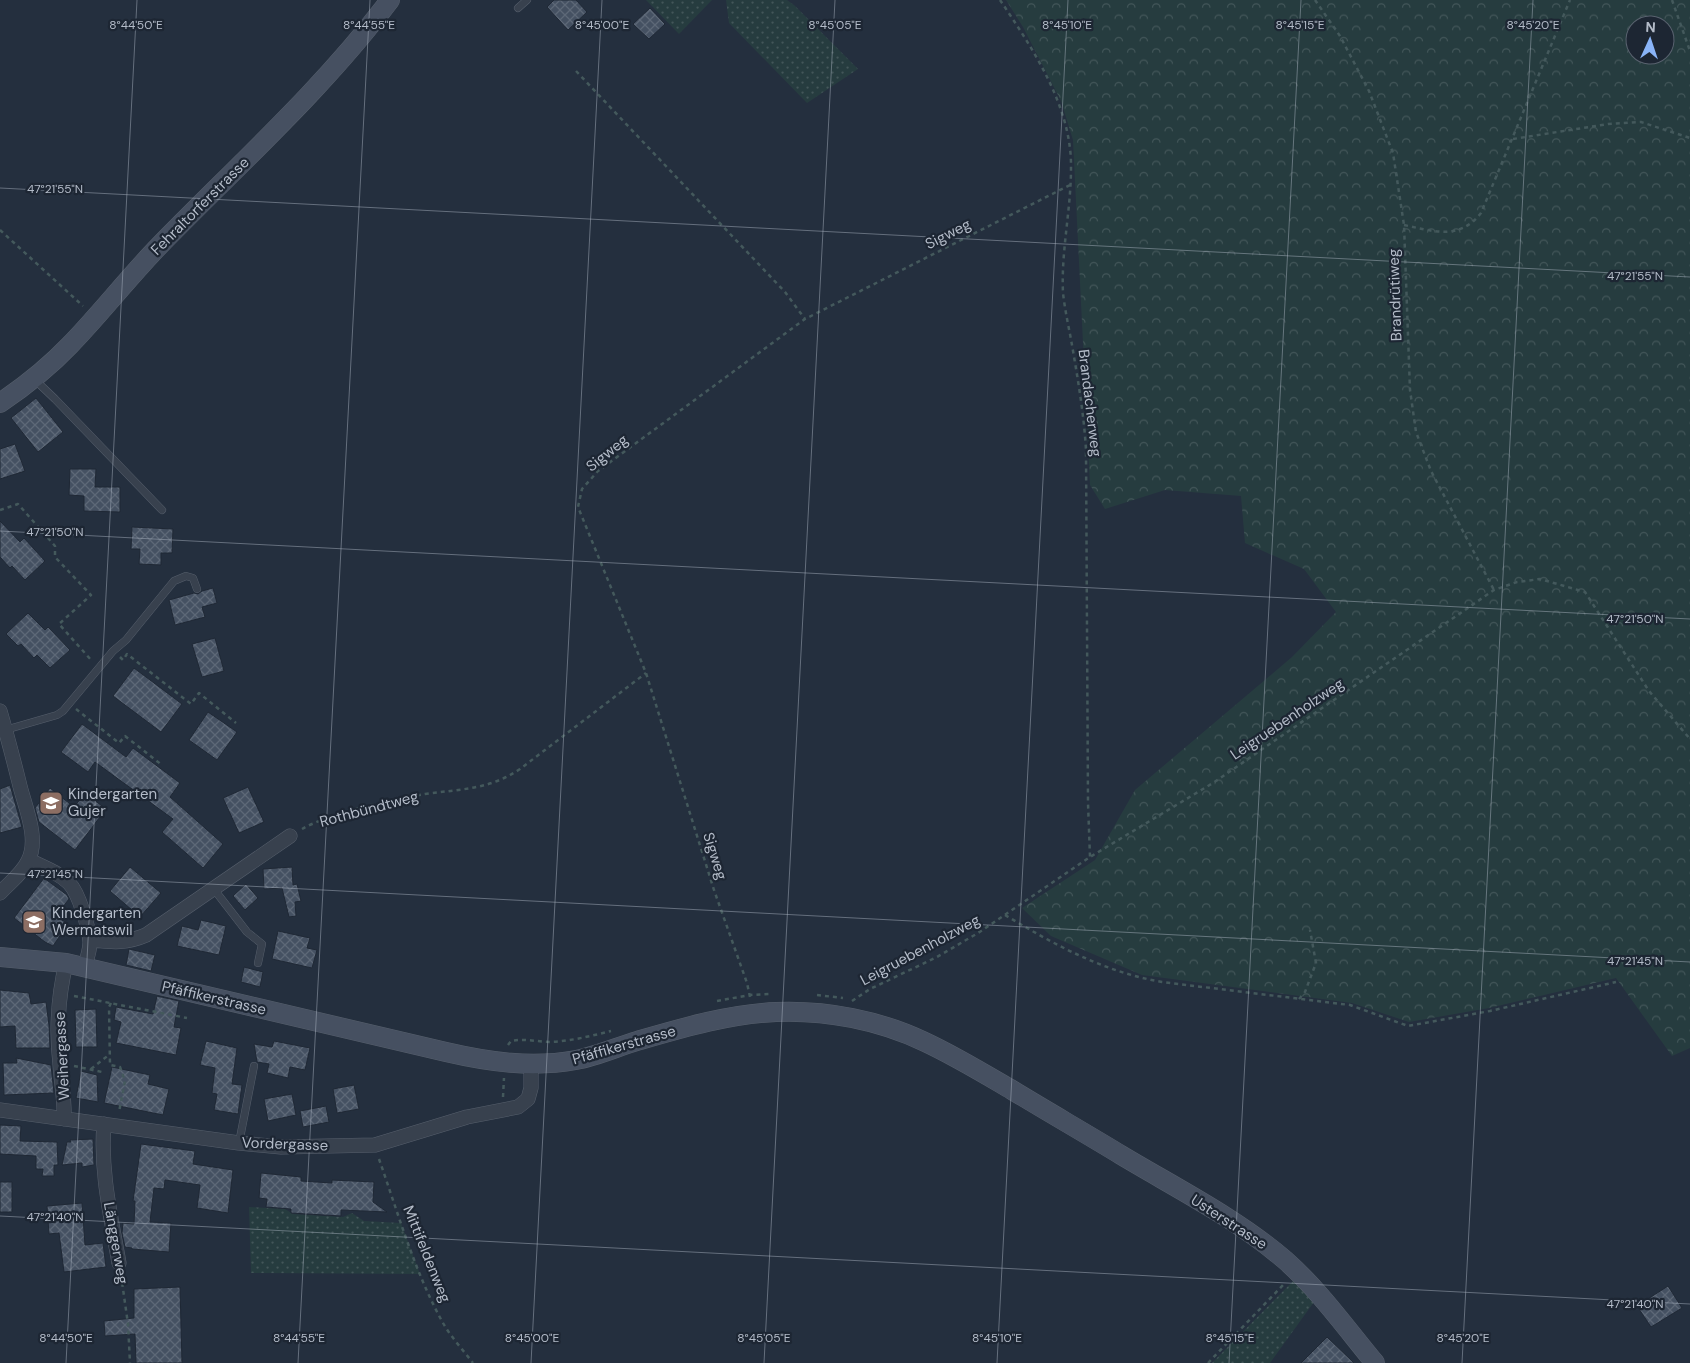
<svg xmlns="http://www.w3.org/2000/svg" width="1690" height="1363" font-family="'DM Sans',sans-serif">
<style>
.grass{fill:url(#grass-dots)}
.forest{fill:url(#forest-crowns);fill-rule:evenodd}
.building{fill:url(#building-cross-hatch);stroke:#1f2835}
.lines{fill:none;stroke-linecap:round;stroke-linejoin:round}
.lane-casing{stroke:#565f6c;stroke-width:8}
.street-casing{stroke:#565f6c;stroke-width:15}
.secondary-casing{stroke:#565f6c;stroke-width:20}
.path{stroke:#44595c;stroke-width:2.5;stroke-dasharray:4 4;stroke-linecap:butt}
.lane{stroke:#38414e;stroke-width:7}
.street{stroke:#38414e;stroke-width:14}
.secondary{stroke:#465061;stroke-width:19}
.ticks{fill:none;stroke:#b4bcc9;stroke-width:1;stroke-opacity:0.45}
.labels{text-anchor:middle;stroke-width:4.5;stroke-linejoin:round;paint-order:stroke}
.street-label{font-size:15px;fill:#b4bcc9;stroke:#1d2633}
.poi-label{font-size:15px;fill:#b4bcc9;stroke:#1d2633;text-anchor:start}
.ticks-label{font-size:12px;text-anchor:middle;fill:#b4bcc9;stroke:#1d2633;stroke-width:4.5;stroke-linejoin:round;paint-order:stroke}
</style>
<defs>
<pattern id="grass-dots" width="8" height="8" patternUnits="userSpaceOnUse" patternTransform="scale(1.25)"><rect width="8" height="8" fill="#263c3f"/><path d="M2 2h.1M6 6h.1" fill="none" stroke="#435659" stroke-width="1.8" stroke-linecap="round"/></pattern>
<pattern id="forest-crowns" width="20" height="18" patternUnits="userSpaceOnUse" patternTransform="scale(1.25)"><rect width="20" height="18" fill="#263c3f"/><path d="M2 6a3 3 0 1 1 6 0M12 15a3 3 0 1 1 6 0" fill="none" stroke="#435659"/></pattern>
<pattern id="building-cross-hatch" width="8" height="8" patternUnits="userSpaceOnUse" patternTransform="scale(1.25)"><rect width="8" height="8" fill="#455162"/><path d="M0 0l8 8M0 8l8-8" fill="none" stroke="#5d6877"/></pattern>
</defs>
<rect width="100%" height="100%" fill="#242f3e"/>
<path class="grass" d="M646,0H712L679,34Z
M726,0H787L794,5L858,69L807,103L729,23Z
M249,1207L285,1209L293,1214L343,1217L352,1213L364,1221L401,1223L420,1274L251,1273Z
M1300,1274L1319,1295L1270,1363H1212Z"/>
<path class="forest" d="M1006,0H1690V1048L1672,1056L1616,978L1489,1008L1409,1022L1352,1003L1142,975L1051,936L1022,908L1095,860L1135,790L1292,657L1336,612L1304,569L1245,543L1241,496L1165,490L1105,509L1090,485L1073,140L1061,101L1023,27ZM1635,25H1665V55H1635Z"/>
<path class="building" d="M554,0H576L587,12L568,30L547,7Z
M650,8L665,24L649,39L633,24Z
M36,398L63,432L38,452L11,418Z
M15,444L25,471L0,479V449Z
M70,469H96L95,487H120V512L84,511V496L69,495Z
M0,521L20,542L24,538L45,561L25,580L12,566L10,568L0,557Z
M132,527L173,529L172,553H161V565L139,564L140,549H131Z
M213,588L217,603L202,607L205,617L175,625L169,600L194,593L198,594L202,591Z
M28,613L45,630L48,627L70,650L50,668L37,655L34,658L21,644L18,646L6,634Z
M215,638L224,671L202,677L192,644Z
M134,668L182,704L161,732L113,696Z
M208,712L237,732L217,760L189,740Z
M82,724L126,757L133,748L180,783L170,797L223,844L203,868L162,832L173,819L95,762L88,772L61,752Z
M10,785L22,827L0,833V789Z
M248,787L264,822L239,833L223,798Z
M50,788L74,807L85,793L106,809L75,850L39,822L35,808Z
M130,867L161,893L140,917L110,891Z
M292,867L293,885L297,884L301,901L295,902L296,916L289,917L282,888L264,889L263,869Z
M44,878L67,895L69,899L56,916L68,924L53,946L45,942L14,918Z
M246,884L258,898L245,910L233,896Z
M201,920L226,926L219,955L177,946L182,926L198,930Z
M278,931L310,938L307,948L317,950L312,968L272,959Z
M129,949L155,955L151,971L126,965Z
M244,967L263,972L260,987L241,982Z
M0,990L29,993L31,1004L46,1002L49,1025L50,1048H16L15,1026L0,1027Z
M157,996L179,1001L174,1027L181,1028L176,1055L116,1043L121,1022L114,1020L116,1007L153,1014Z
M96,1009L97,1047H76L75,1010Z
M206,1041L237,1048L232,1084L242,1085L238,1114L214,1110L217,1094L212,1093L215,1068L200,1065Z
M274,1041L310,1048L305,1070L290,1067L288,1078L267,1073L269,1064L257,1062L254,1044L272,1047Z
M16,1058L51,1065L54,1093L4,1095L3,1063H17Z
M112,1067L150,1075L148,1084L169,1089L163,1115L104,1103Z
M81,1071L97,1075L98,1102L76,1098Z
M354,1085L359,1109L337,1113L333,1089Z
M292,1094L296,1115L268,1121L264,1099Z
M326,1106L329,1122L303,1127L300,1111Z
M0,1125L21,1126L20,1141L57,1142L58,1165H54V1176H42L43,1169H36V1156L0,1154Z
M93,1139L94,1165L82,1167V1163L62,1165L67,1142H71L70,1140Z
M141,1144L195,1151L193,1164L233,1170L228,1213L197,1208L200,1185L165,1180L164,1189L154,1188L150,1222L171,1223L169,1252L132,1249V1248L125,1247L122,1233L123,1223L134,1224L135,1201H133Z
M261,1173L301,1177V1181L332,1183V1180L374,1182L373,1202L387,1212L341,1210V1216L307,1214L291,1213V1209L266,1207L267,1199L259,1198Z
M0,1182H12V1212H0Z
M82,1203L85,1245L103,1243L106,1267L64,1272L59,1233L49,1234L47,1206Z
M1668,1286L1682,1308L1651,1327L1637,1306Z
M180,1287L182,1363H136L135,1334L105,1336L104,1321L134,1318V1289Z
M1327,1337L1354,1363H1301Z"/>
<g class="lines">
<g class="lane-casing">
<path id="lane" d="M518,8L527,0
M33,378L55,399L162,510
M5,730L57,715L63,711L113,651L126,640L174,581L186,576L193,578L197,589
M213,888L247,932L262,944L258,963
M239,1143L254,1066"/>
</g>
<g class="street-casing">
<path id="street" d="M0,711C7,735 13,758 19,782C24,805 40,838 28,861C22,874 9,883 0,893
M29,860C43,867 58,872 69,883C79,893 89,928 90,942C90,951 87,959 84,968
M90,940C112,942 125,944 146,935L290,836
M0,1110L239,1143L281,1147L375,1145L467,1117L518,1107L528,1099L531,1088V1064
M64,1119C65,1100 61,1082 60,1064C56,1030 58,997 66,963
M104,1124C100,1171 111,1217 119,1263"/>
</g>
<g class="secondary-casing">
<path id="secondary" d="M0,403C25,386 49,367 70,345C101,313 128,278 159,246C238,165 322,90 390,0
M0,957L66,963L446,1052C489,1062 532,1068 576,1060C597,1056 617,1047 637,1041C682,1028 729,1014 776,1012C826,1010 879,1020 925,1042C955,1056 983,1073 1012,1090C1048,1112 1085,1133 1121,1155C1176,1188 1236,1218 1285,1260C1319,1290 1346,1328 1375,1363"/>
</g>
<path class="path" d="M1000,0C1033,49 1072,107 1071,168C1071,210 1061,251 1063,293C1065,311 1069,328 1072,345C1078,380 1084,415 1086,450L1088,803L1090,857
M1315,0L1340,36L1369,91L1393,153L1404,225L1410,390L1416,432L1431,471L1494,590
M1672,0L1690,51
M576,71L785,292L805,319
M1513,139L1608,124L1641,122L1690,138
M1404,225C1433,231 1459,241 1481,213L1570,0
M0,230L83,306
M0,510L18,504L55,546V557L91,595L59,624L92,661
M120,657L123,660L127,654L191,704L199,693L236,723
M76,709L119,743L125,736L162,765
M302,829C333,812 389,800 425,794C460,789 489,790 520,769L646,673
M1005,915C1055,945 1104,972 1162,982L1350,1005L1408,1026L1490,1011L1616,982
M817,995L843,998
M74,996L187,1018
M750,997L747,983L714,890L646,673L578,507L582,489L598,471L805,319L1070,185
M1299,999L1305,992L1316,963L1310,930
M717,1001L750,995L769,994
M852,1001L870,989L937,957L978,933L1090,857L1213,783L1494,590L1517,582L1540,579L1585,592L1649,691L1690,739
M111,1003L109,1007L110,1065L120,1067L125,1081L119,1112
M508,1045L511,1041C525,1038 538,1042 551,1042C571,1041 591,1036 611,1031
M74,1066L102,1072
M91,1069L110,1054
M503,1097L504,1078
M379,1159C398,1213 415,1273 443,1323C451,1337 463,1350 473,1363
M121,1275L128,1324L130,1363
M1208,1363L1285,1283"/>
<use href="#lane" class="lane"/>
<use href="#street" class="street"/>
<use href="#secondary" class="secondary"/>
</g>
<path class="ticks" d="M0,188L1690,277M0,531L1690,619M0,873L1690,962M0,1216L1690,1304M66,1363L137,0M298,1363L370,0M531,1363L602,0M764,1363L835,0M997,1363L1068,0M1229,1363L1301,0M1462,1363L1533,0"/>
<defs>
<g id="school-square" transform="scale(1.25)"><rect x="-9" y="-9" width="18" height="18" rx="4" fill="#8d6e63" stroke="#1d2633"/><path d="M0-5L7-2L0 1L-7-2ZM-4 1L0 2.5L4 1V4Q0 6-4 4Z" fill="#fff"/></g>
</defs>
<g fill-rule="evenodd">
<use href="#school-square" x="51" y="803"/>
<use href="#school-square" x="34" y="922"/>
</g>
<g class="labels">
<g class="street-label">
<text transform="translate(200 206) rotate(-45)" y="5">Fehraltorferstrasse</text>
<text transform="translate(948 234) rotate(-27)" y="5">Sigweg</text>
<text transform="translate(1395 295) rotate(-92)" y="5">Brandrütiweg</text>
<text transform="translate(1090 403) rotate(83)" y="5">Brandacherweg</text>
<text transform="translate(607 453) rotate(-39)" y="5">Sigweg</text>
<text transform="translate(1287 719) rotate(-34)" y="5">Leigruebenholzweg</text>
<text transform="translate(369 809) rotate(-15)" y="5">Rothbündtweg</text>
<text transform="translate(715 856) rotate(73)" y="5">Sigweg</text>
<text transform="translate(920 950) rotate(-28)" y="5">Leigruebenholzweg</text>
<text transform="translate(214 998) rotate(13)" y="5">Pfäffikerstrasse</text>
<text transform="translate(624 1045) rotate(-16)" y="5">Pfäffikerstrasse</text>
<text transform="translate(62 1056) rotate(-93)" y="5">Weihergasse</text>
<text transform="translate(285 1144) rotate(2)" y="5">Vordergasse</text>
<text transform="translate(1229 1222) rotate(33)" y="5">Usterstrasse</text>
<text transform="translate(116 1243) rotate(80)" y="5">Länggerweg</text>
<text transform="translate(427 1254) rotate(68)" y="5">Mittifeldenweg</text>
</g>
<g class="poi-label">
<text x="68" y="799">Kindergarten<tspan x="68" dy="17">Gujer</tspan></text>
<text x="52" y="918">Kindergarten<tspan x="52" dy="17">Wermatswil</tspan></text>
</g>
</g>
<g class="ticks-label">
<text x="136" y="29">8°44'50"E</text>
<text x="369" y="29">8°44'55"E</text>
<text x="602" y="29">8°45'00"E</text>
<text x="835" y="29">8°45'05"E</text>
<text x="1067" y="29">8°45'10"E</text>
<text x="1300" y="29">8°45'15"E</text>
<text x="1533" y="29">8°45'20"E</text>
<text x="55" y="193">47°21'55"N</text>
<text x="1635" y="280">47°21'55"N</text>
<text x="55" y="536">47°21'50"N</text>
<text x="1635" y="623">47°21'50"N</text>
<text x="55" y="878">47°21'45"N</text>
<text x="1635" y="965">47°21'45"N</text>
<text x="55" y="1221">47°21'40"N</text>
<text x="1635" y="1308">47°21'40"N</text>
<text x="66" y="1342">8°44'50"E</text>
<text x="299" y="1342">8°44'55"E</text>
<text x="532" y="1342">8°45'00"E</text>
<text x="764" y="1342">8°45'05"E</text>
<text x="997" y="1342">8°45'10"E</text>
<text x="1230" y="1342">8°45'15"E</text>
<text x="1463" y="1342">8°45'20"E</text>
</g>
<g transform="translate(1650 40) rotate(3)"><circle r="24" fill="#1d2633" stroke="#59626f"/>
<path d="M0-4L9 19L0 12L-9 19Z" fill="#8ab4f8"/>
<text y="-8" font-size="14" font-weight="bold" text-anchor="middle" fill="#b4bcc9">N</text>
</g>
</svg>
